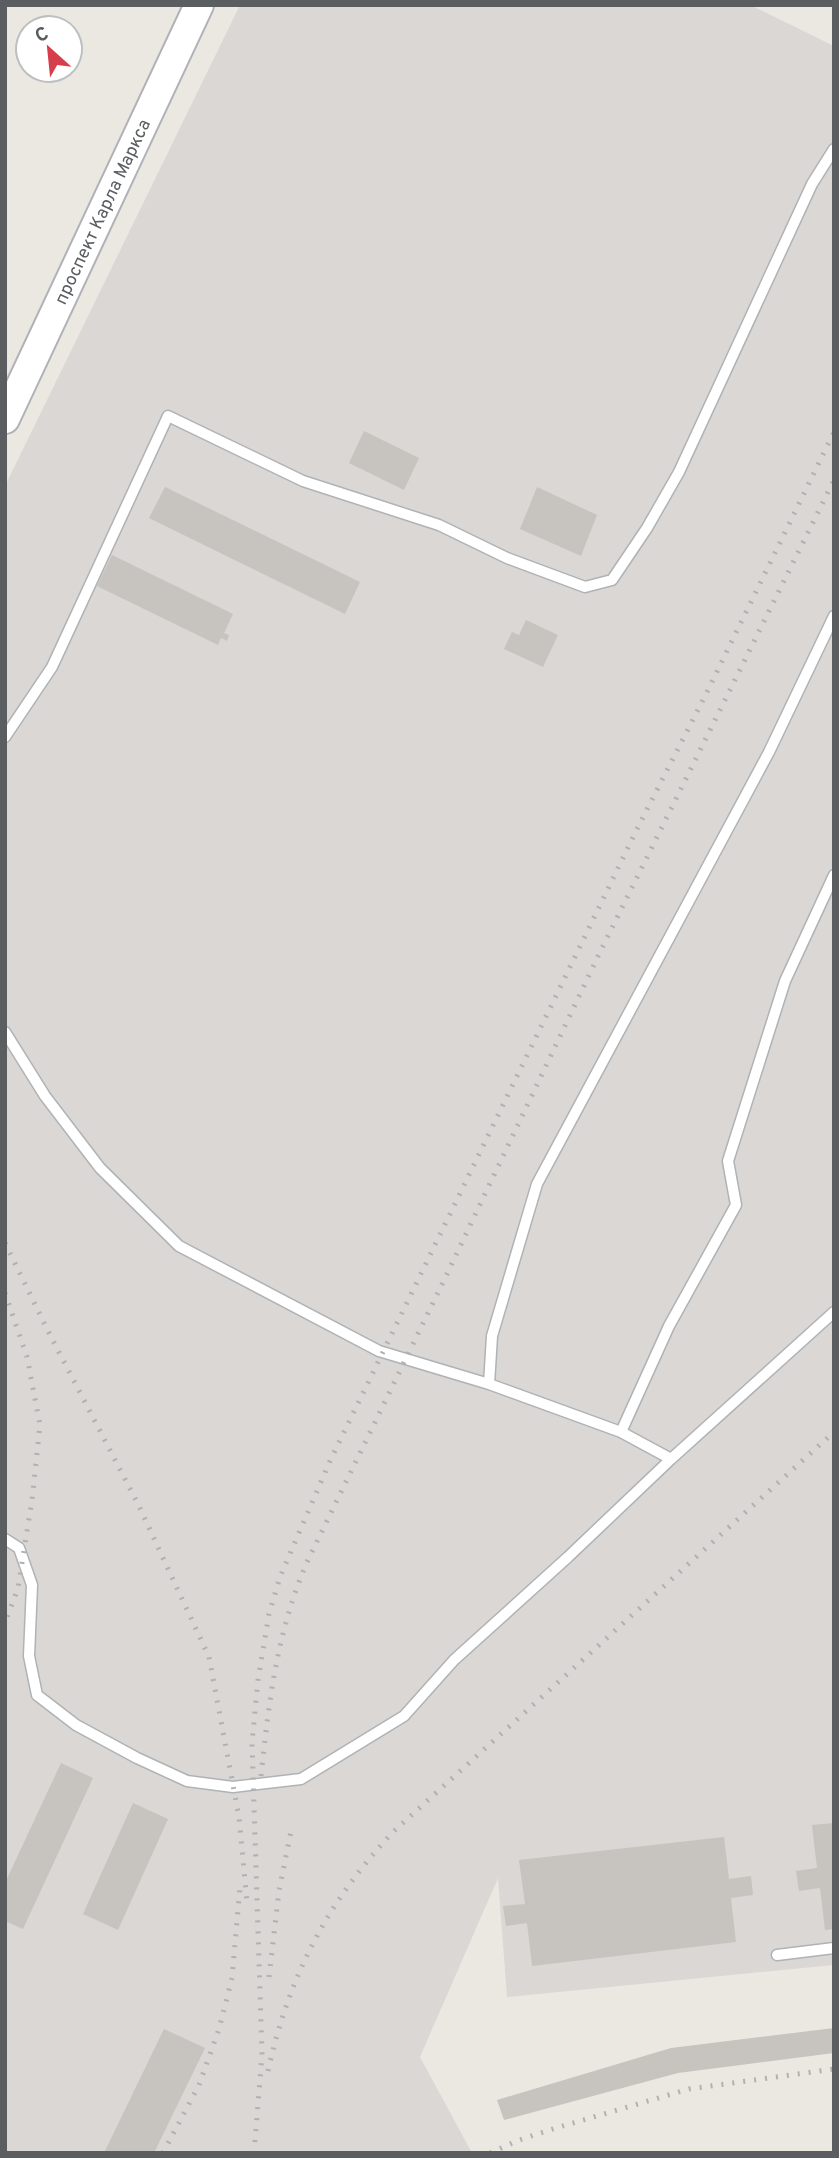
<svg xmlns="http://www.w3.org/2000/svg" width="839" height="2158" font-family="Overpass,sans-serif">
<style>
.industrial{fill:#dad7d4}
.building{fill:#c7c3bf}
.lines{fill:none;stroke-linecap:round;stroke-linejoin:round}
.lane-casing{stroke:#afb3b6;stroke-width:13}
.secondary-casing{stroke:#afb2b6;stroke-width:32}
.lane{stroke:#fff;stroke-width:10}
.secondary{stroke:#fff;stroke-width:28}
.rail{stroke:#b0b1b1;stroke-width:5;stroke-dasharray:2 9;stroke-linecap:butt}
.labels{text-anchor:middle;stroke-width:5;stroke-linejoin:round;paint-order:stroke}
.street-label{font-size:18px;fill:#5a5e61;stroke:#fff}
</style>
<rect width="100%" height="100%" fill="#ebe8e2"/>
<path class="industrial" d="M240,5H750L834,46V1965L507,1997L498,1878L420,2057L472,2153H5V486Z"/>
<path class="building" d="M364,431L419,458L404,490L349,463Z
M165,487L360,582L345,614L149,518Z
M537,487L597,515L581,556L520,529Z
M112,555L233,614L224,633L229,635L227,641L221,638L218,645L97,586Z
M526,620L558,635L543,667L504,649L512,632L519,635Z
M61,1763L93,1778L23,1929L5,1921V1883Z
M133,1803L168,1819L118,1930L83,1914Z
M834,1823V1929L825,1930L820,1888L799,1891L796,1871L817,1868L812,1825Z
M724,1837L729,1879L751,1876L753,1895L731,1898L736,1942L532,1966L527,1923L506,1926L503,1906L525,1904L519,1860Z
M834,2028V2053L678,2073L504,2120L497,2100L671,2048Z
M164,2029L205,2048L154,2153H104Z"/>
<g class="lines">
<g class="lane-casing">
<path id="lane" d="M5,737L52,667L168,416L303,481L439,525L507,558L585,587L612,580L647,528L679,472L812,184L834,149
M5,1032L45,1096L100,1168L179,1246L379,1351L489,1384L621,1432L671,1459
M489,1384L492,1336L537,1184L769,752L834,616
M621,1432L669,1326L736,1205L728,1161L785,981L834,875
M5,1539L19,1548L32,1585L29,1656L37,1695L76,1725L137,1758L187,1781L233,1787L301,1779L404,1716L454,1660L568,1557L671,1459L834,1312
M777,1955L834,1948"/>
</g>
<g class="secondary-casing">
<g id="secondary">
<path id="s1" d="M5,419L199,5"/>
</g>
</g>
<use href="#lane" class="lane"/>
<use href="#secondary" class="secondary"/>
<path class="rail" d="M5,1243L49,1333L138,1504L209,1657L239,1817L247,1902
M5,1293L27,1357L40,1425L32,1500L18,1588L5,1623
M261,1776C269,1700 277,1632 307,1562L446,1276L601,950L834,480
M269,1977L279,1891L291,1831
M268,2071C289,1976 327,1902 394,1831L834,1432
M163,2153L199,2085L219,2029L232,1978L240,1887
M254,2153L262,2055L252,1743L258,1680L269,1614L280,1577L330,1461L637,829L706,694L834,432
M490,2153L519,2140L556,2128L689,2089L834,2069"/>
</g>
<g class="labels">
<g class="street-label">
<text dy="6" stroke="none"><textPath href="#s1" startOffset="229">проспект Карла Маркса</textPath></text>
</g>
</g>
<rect width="839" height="2158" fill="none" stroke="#5a5e61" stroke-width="14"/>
<g transform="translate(49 49) rotate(333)"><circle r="33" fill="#ffffff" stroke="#bdbfc0" stroke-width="2"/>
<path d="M0-5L12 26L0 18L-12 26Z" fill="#d53e4a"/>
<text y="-10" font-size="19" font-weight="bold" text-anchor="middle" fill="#5a5e61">С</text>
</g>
</svg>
